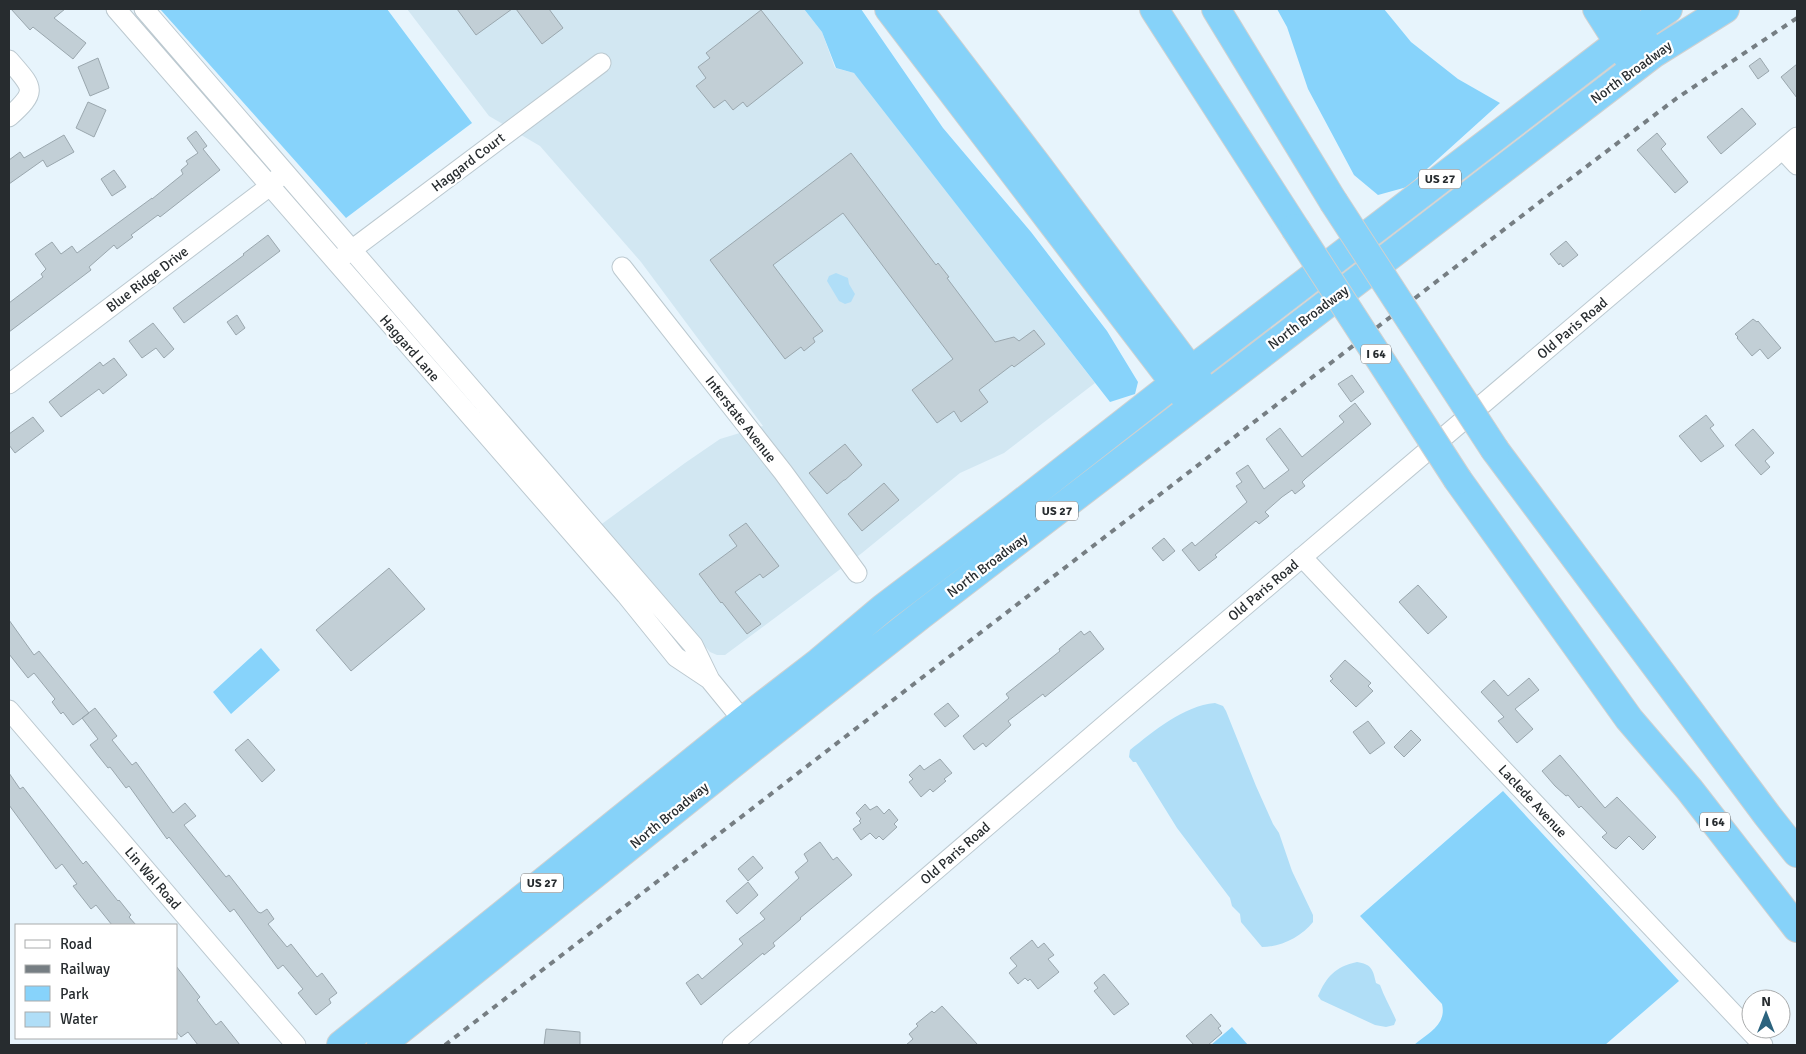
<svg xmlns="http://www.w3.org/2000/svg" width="1806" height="1054" font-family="Signika,sans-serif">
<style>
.built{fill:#d2e7f2}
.green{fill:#87d3fb}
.water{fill:#b0def7}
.building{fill:#c2cfd6;stroke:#9aa7ae}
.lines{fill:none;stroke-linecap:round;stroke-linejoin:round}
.minor-casing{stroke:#bcc9d0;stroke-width:21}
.highway-casing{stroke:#cfd1d1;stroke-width:30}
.minor{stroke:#fff;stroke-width:19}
.highway{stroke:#86d2f9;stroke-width:28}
.rail{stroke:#767e83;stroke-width:4;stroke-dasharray:6 6;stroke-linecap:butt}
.highway-bridge-casing{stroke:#cfd1d1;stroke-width:30;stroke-linecap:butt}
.highway-bridge{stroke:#86d2f9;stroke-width:28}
.labels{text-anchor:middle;stroke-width:4.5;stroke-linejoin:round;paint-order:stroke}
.shield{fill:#fff;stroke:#686b6d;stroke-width:1}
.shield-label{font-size:12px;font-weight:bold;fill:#272c2f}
.street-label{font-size:14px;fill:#272c2f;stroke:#fff}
</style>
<rect width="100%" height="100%" fill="#e7f4fc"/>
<path class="built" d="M407,9H804L822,32L835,68L854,73L859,78L1095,383L1004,453L960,473L862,553L725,655H717L710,652L599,526L685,463L720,439L763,426L641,262L540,146L489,116Z"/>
<path class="green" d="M160,9H387L472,123L346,218Z
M804,9H861L943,128L1031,232L1107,331L1138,382L1135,394L1110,402L854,73L836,68L822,32Z
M1277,9H1384L1411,42L1458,79L1500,103L1407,187L1378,195L1354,175L1308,89L1287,27Z
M261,648L280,670L231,714L213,692Z
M1503,791L1679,981L1605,1045H1414C1428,1033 1447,1025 1442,1004L1360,916Z
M1232,1027L1248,1045H1211Z"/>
<path class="water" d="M836,273L848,278L849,284L855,294L851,302L845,304L839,301L827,281L829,276Z
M1215,703L1223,706L1226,711L1256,786L1273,824L1279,833L1292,871L1313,915V922C1301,937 1281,947 1262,947L1241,922L1240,914L1232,906L1230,898L1177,828L1136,762H1133L1129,757L1130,750C1154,731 1183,706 1215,703Z
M1357,962C1371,964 1373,969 1376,983L1380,985C1384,997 1391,1008 1396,1020L1394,1025L1386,1027L1375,1025L1321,1000L1318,996C1327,976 1335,967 1357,962Z"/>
<path class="building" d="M11,9H65L54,18L86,43L73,59L33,27L30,30Z
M457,9H512L476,35Z
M516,9H549L563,28L542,44Z
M761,10L803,63L747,107L743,102L733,110L725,100L714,108L696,86L706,78L698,67L710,58L706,53Z
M98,58L109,88L90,96L78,67Z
M1760,58L1769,71L1758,79L1749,66Z
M1797,64V98L1781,77Z
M88,102L106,110L94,137L76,128Z
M1742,108L1756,124L1721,154L1707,137Z
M196,131L207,146L203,149L220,170L160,217L158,215L131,235L133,237L117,249L114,245L89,267L91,270L9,332V303L43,277L41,274L46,269L35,254L52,242L61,254L72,246L77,253L152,198V199L183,174L181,170L188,164L186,161L198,153L187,138Z
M1657,133L1666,144L1661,149L1688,182L1675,193L1637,150Z
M64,135L74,152L47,167L43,160L9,184V160L20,152L24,158Z
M851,153L936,265L938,263L949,277L947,278L995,342L1014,337L1019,341L1034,330L1045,344L1014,367L1012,365L979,390L988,402L961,422L954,411L937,423L912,390L953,359L843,213L773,265L823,331L813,338L815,342L804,351L801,347L785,359L710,260Z
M114,170L126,187L112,196L101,179Z
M268,235L280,251L184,323L173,308L244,255L243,254Z
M1566,241L1578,255L1563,267L1560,263L1559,265L1550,254Z
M237,315L245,328L236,335L227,322Z
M1753,319L1757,322L1758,321L1781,348L1768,359L1760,349L1752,356L1737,338L1738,337L1735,334Z
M153,323L174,349L164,358L156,348L142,358L129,341Z
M114,358L127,375L103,394L99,389L61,417L49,402L100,362L103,366Z
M1352,375L1364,392L1351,402L1338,384Z
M1355,403L1371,424L1306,478L1302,482L1305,486L1295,494L1292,490L1282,497L1265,512L1269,516L1259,524L1256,521L1215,555L1217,557L1199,571L1182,550L1192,542L1195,546L1247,502L1236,486L1242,482L1236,473L1248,465L1264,489L1289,470L1266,439L1280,428L1302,457L1344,422L1339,416Z
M1706,415L1714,425L1710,428L1724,446L1701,462L1679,436Z
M33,417L44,431L15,453L9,445V434Z
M1753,429L1774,453L1765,461L1770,467L1761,475L1735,445Z
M845,444L862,465L845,480H844L827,494L809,473Z
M884,483L899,500L862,531L848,514Z
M746,523L779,566L763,578L760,574L735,592L761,624L747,634L722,602L721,603L699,574L737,546L729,535Z
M1164,538L1175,551L1163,561L1152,548Z
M389,568L425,609L351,671L316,630Z
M1418,585L1447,617L1428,634L1399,602Z
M9,620L34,655L39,651L89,713L73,725L63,712L61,714L52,702L55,699L34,673L28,678L9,654Z
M1081,631L1084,635L1090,631L1104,649L1045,697L1043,694L1008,721L1011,725L986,747L983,743L974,750L963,736L1009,698L1006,694L1060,651L1059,649Z
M1345,660L1371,683L1368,686L1373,691L1356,707L1330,681L1333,679L1330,676Z
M1529,678L1539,690L1515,709L1533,729L1517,743L1498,721L1504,717L1481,692L1494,680L1508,696Z
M948,703L959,716L945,727L934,714Z
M95,708L117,736L112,740L132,765L136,762L173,813L185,803L196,816L184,825L226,877L229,875L258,912L261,913L267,909L274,919L268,924L287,947L291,944L317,977L322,973L337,993L329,999L331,1003L316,1015L298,993L303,989L283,965L278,969L234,909L230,912L169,837L167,839L129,786L126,788L110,767L108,768L96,753L90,745L98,739L82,718Z
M1368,721L1385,743L1370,754L1353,732Z
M1411,730L1421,740L1404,757L1394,747Z
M248,739L275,770L262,782L235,750Z
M1560,755L1605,808L1617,797L1656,837L1643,850L1629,836L1616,849L1611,846L1602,837L1607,833L1581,806L1579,808L1568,795L1566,796L1555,786L1542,771Z
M940,759L952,773L944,779L946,781L933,792L930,789L921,797L909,782L913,779L909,775L920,765L924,770Z
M9,773L20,789L23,787L83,864L86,861L118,901L119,900L131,915L129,917L136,925H112L96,905L91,909L73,886L77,884L62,864L56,869L9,805Z
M865,804L870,810L877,806L884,814L889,809L898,820L894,824L897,827L883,840L879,836L876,839L870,833L861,840L853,829L861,823L859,821L861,819L856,813Z
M820,842L833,860L837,857L852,875L800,918L801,919L773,943L775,946L764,955L763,953L701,1005L686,983L698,974L702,979L743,944L739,939L765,919L760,913L799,878L795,872L808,861L804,854Z
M753,856L763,868L748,881L738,869Z
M748,882L758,895L737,914L726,901Z
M1032,940L1038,948L1044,943L1054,955L1048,959L1059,972L1038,989L1030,979L1028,981L1025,978L1018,984L1009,973L1017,966L1010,958Z
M176,966L200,997L197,1000L216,1025L221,1021L240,1045H198L188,1032L181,1037L176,1031Z
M1104,974L1129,1004L1114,1015L1094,991L1098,988L1094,983Z
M942,1006L978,1045H906L913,1039L909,1034L918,1026L916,1024L932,1011L934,1013Z
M1211,1014L1221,1026L1218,1028L1222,1033L1208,1045H1194L1186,1036Z
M546,1029L580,1032V1045H544Z"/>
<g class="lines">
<g class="minor-casing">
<path id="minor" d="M116,9L626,595L676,657L709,679
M144,9L693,645L710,680L750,729
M9,60C33,88 39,90 9,117
M1783,150L1797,165
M342,257L601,63
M622,267L783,472L857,573
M9,384L270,186L278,178
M1302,557L1763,1045
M9,710L296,1045
M732,1045L1114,717L1797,137"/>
</g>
<g class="highway-casing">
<path id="highway" d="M889,9L1185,397
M918,9L1038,166L1201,384
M1154,9L1295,228
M1216,9L1333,201
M1597,9L1627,56
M1622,9L1647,45
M1495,450L1767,815L1797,853
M1458,480L1629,719L1689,789L1797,928
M341,1045L744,720L819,662L882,609L1015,508L1190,371L1619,42L1668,9
M381,1045L751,749L921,615L1653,54L1725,9"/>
</g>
<use href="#minor" class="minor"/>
<use href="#highway" class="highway"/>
<path class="rail" d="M445,1045L1545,198L1677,98L1797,18"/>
<g class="highway-bridge-casing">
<path id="highway-bridge" d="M1333,201L1495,450
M1295,228L1458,480"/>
</g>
<use href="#highway-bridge" class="highway-bridge"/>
</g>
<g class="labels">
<g class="shield">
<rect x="1419" y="169.5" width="42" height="19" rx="4"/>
<rect x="1361" y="344.5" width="30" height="19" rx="4"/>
<rect x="1036" y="501.5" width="42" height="19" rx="4"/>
<rect x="1700" y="812.5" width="30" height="19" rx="4"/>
<rect x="521" y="873.5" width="42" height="19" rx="4"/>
</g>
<g class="shield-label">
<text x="1440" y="183">US 27</text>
<text x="1376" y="358">I 64</text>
<text x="1057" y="515">US 27</text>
<text x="1715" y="826">I 64</text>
<text x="542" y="887">US 27</text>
</g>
<g class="street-label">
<text transform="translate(1631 72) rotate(-36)" y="5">North Broadway</text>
<text transform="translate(468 162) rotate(-37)" y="5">Haggard Court</text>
<text transform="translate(147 279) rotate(-37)" y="5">Blue Ridge Drive</text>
<text transform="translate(1308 317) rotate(-37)" y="5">North Broadway</text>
<text transform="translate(1572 328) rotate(-40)" y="5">Old Paris Road</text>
<text transform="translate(410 348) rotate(49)" y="5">Haggard Lane</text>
<text transform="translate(741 419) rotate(52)" y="5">Interstate Avenue</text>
<text transform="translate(987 565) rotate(-37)" y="5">North Broadway</text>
<text transform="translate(1263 590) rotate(-40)" y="5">Old Paris Road</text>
<text transform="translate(1533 801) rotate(47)" y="5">Laclede Avenue</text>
<text transform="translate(669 815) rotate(-39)" y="5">North Broadway</text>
<text transform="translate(955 853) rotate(-41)" y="5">Old Paris Road</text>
<text transform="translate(153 878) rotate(49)" y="5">Lin Wal Road</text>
</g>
</g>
<rect width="1806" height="1054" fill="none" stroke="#272c2f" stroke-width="20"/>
<rect x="15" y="924" width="162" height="115" fill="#ffffff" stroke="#a9abac"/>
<rect x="25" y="940" width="25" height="8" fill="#ffffff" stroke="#a9abac"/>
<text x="60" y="949" font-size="15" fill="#272c2f">Road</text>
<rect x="25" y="965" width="25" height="8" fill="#767e83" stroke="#a9abac"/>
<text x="60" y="974" font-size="15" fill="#272c2f">Railway</text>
<rect x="25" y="986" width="25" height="15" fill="#87d3fb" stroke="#a9abac"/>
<text x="60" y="999" font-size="15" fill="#272c2f">Park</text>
<rect x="25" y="1012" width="25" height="15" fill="#b0def7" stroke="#a9abac"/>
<text x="60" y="1024" font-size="15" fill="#272c2f">Water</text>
<g transform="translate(1766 1014)"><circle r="24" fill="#ffffff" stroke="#a9abac"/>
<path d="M0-4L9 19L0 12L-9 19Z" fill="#2c637e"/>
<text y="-8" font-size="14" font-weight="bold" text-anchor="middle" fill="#272c2f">N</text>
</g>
</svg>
